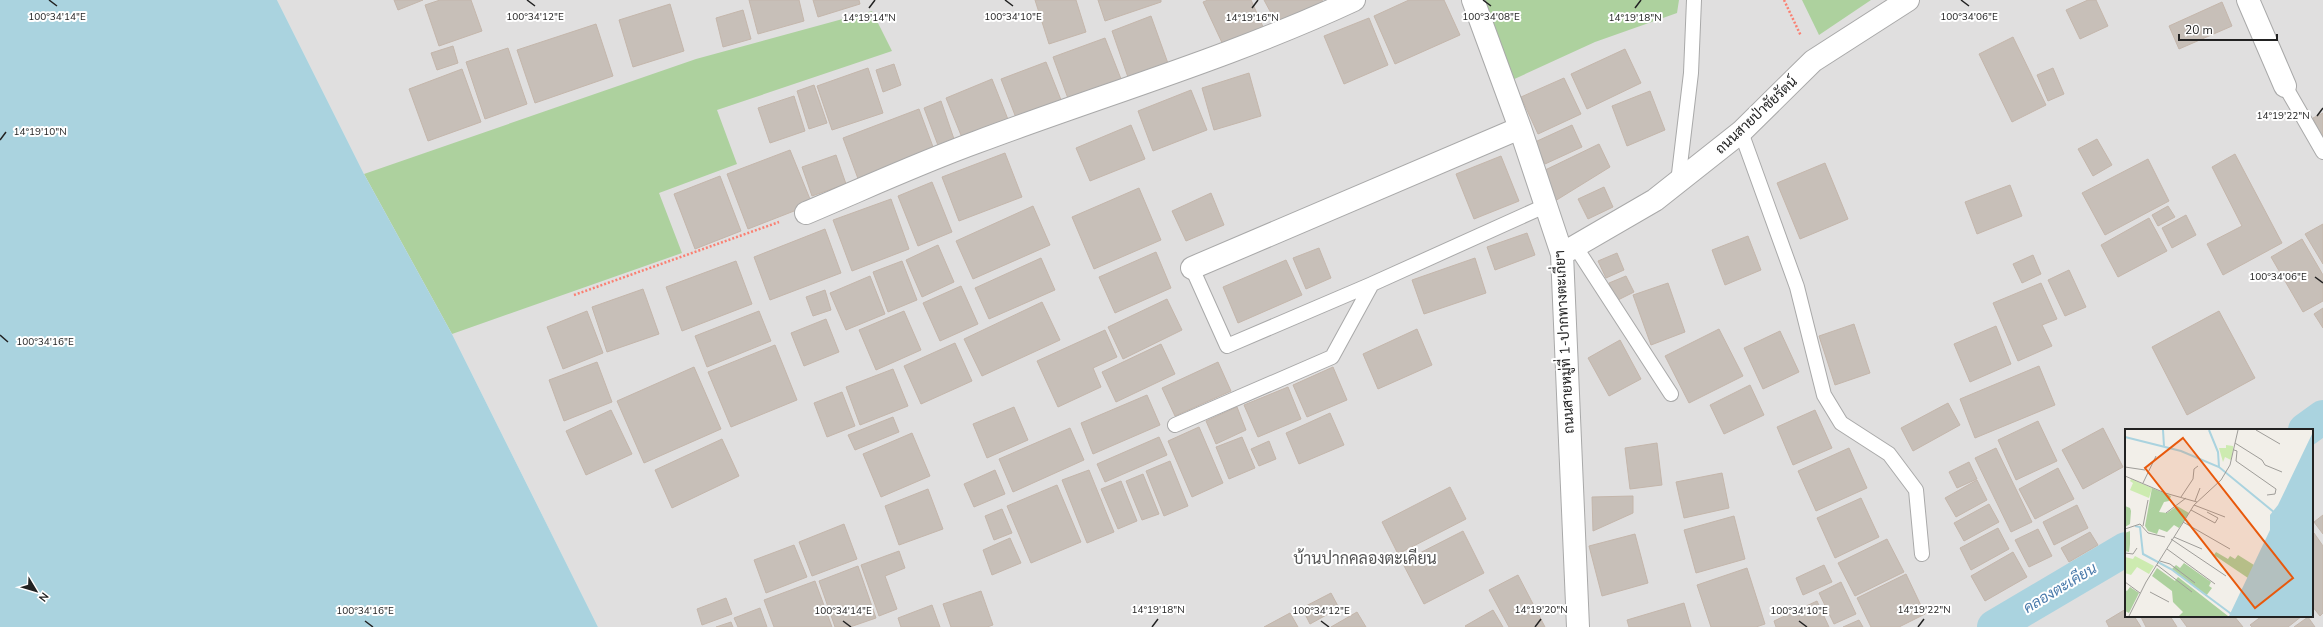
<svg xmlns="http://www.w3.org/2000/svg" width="2323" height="627" font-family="'Nunito Sans',Sarabun,sans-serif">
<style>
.residential{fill:#e0dfdf;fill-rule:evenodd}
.forest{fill:#add19e}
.water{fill:#aad3df}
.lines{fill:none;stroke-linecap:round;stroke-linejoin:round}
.canal{stroke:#aad3df;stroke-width:34}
.building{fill:#c7bfb8;stroke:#c4b6ab}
.lane-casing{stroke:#a9a9a9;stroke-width:16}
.street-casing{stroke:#a9a9a9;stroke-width:24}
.path{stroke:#fa8072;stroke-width:2.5;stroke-dasharray:2 2;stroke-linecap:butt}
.lane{stroke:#fff;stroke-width:14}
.street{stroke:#fff;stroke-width:22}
.ticks{fill:none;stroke:#222;stroke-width:1.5}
.labels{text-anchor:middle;stroke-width:4;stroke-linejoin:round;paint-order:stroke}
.street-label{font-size:14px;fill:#222;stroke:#fff}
.water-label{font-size:15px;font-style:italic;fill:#4a7aab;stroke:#fff}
.quarter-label{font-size:16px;fill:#555;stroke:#fff}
.inset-river{fill:none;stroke:#aad3df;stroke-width:2}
.inset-road{fill:none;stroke:#9f9d99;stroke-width:1}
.view{fill:#e8590c;fill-opacity:0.15;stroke:#e8590c;stroke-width:2}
.inset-edge{fill:none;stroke:#222;stroke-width:2}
.ticks-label{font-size:10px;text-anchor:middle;fill:#222;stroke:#fff;stroke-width:4;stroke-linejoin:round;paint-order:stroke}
</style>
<rect width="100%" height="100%" fill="#f2efe9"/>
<path class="residential" d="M277,0H2323V627H598L452,334L364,174ZM2126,430H2312V616H2126Z"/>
<path class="forest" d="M1481,0H1679L1677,13L1595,42L1510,81Z
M1802,0H1871L1819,35Z
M872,11L892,51L717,110L737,164L659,193L682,253L452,334L364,174L696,59Z"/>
<path class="water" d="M0,0H277L364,174L452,334L598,627H0Z"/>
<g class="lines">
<path class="canal" d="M2305,430L2323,417
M1994,627L2126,549"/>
</g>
<path class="building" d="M394,0H423L398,10Z
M440,0H471L482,31L439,46L425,5Z
M749,0H799L804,21L758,34Z
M813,0H859L860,4L818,17Z
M1035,0H1076L1086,32L1049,44Z
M1098,0H1161V2L1105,21Z
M1208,0H1251L1264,29L1224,47L1203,2Z
M1264,0H1322L1323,2L1278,26Z
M1409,0H1444L1460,35L1395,64L1374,16Z
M2088,0H2096L2108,26L2080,39L2066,10Z
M2222,2L2232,26L2179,49L2169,26Z
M670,4L684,51L633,67L619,20Z
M743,10L751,39L723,47L716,18Z
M1151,16L1170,69L1130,83L1112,31Z
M1369,18L1388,65L1344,84L1324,36Z
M596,24L613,76L535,103L517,50Z
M2013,37L2046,105L2012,122L1979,54Z
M1105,38L1123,84L1070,104L1053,57Z
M453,46L458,63L437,70L431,53Z
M508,48L527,104L485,119L466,62Z
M1625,49L1641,83L1587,109L1571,74Z
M1046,62L1063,105L1018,123L1001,79Z
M894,64L901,85L883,92L876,70Z
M868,68L883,113L832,130L817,86Z
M2053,68L2064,94L2048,101L2037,75Z
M462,69L481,122L428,141L409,89Z
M1249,73L1261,116L1214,130L1202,88Z
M1564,78L1581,114L1538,134L1521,97Z
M992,79L1011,127L965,145L946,98Z
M814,85L827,123L809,129L797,91Z
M1191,90L1207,130L1153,151L1138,111Z
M1650,91L1665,130L1627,146L1612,106Z
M794,96L805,131L770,143L758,108Z
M941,101L955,142L939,148L924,108Z
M919,109L936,155L860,184L843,138Z
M2323,113V140L2313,118Z
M1131,125L1145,159L1090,181L1076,148Z
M1572,125L1582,147L1545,164L1535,142Z
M2097,139L2112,165L2093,176L2078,149Z
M1599,144L1610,167L1555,201L1541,172Z
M790,150L812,204L748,229L727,174Z
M1005,153L1022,197L959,221L942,177Z
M2235,154L2282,243L2223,275L2207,244L2242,226L2212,167Z
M836,155L846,184L812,196L802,167Z
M1501,156L1519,201L1474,219L1456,174Z
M2148,159L2169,201L2105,235L2082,193Z
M1825,163L1848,219L1800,239L1777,183Z
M720,176L741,231L695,249L674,194Z
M932,182L952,232L918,246L898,196Z
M2010,185L2022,216L1977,234L1965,202Z
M1604,187L1613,207L1588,219L1578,199Z
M1139,188L1161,240L1094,269L1072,217Z
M1211,193L1224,225L1186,241L1172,211Z
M891,199L909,249L852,271L833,220Z
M1033,206L1050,245L973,279L956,241Z
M2168,206L2175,217L2158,226L2152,215Z
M2186,215L2196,235L2172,248L2162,228Z
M2149,218L2167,251L2118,277L2101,245Z
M2323,224V264L2305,234Z
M825,229L841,273L770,300L754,257Z
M1527,233L1535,255L1495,270L1487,247Z
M1748,236L1761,270L1725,285L1712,250Z
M2302,239L2323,275V301L2303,312L2271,257Z
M938,245L954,282L922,297L906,260Z
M1319,248L1331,278L1306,289L1293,258Z
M1156,252L1171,288L1115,313L1099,277Z
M1617,253L1624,270L1606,278L1598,261Z
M2033,255L2041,274L2022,283L2013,264Z
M1041,258L1055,290L989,319L975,288Z
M1475,258L1486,293L1424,314L1412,280Z
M1286,260L1302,295L1238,323L1223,287Z
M736,261L752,304L682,331L666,287Z
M902,261L917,300L888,312L873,272Z
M2069,270L2086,307L2065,316L2048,280Z
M870,276L885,314L846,330L830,293Z
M1626,276L1634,292L1616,301L1609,283Z
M1668,283L1685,332L1651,345L1633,295Z
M2041,283L2057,319L2042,325L2052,346L2018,361L1993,303Z
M961,286L978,324L940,341L923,303Z
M643,289L659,334L607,352L592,307Z
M825,290L831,310L813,316L806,297Z
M1167,299L1182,330L1123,359L1108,327Z
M1042,302L1060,340L982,376L964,339Z
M2323,308V328L2314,314Z
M587,311L603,353L563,369L547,327Z
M759,311L771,341L707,367L695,336Z
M904,311L921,350L876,370L859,330Z
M2219,311L2255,378L2187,415L2152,347Z
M826,319L839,352L804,366L791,333Z
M1854,324L1870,373L1835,385L1819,336Z
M1996,326L2011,364L1970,382L1954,344Z
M1417,329L1432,365L1378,389L1363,354Z
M1719,329L1743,376L1689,403L1665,356Z
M1105,330L1117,357L1093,368L1101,387L1058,407L1037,361Z
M1780,331L1799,372L1763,389L1744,348Z
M1620,340L1641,379L1609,396L1588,358Z
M955,343L972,381L921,404L904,366Z
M1161,344L1175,374L1116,402L1102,372Z
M775,345L797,400L731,427L708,372Z
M597,362L612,402L564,421L549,380Z
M1218,362L1231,391L1175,416L1162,388Z
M2039,366L2055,405L1975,438L1960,399Z
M694,367L721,429L644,463L617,401Z
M1333,367L1347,400L1307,417L1293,385Z
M893,369L908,406L860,425L846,387Z
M1750,385L1764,415L1724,434L1710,405Z
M1288,387L1301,419L1258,437L1244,405Z
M842,392L855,426L827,437L814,403Z
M1147,395L1160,425L1093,454L1081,423Z
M1948,403L1960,425L1913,451L1901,428Z
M1014,407L1028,440L987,458L973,424Z
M1237,407L1246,430L1216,444L1206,421Z
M611,410L632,454L586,475L566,431Z
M1815,410L1832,448L1793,465L1777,427Z
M1330,413L1344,445L1299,464L1286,433Z
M893,417L899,432L855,450L848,435Z
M2038,421L2057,461L2016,480L1998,440Z
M1199,427L1223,483L1192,497L1168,441Z
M1070,428L1084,460L1013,492L999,459Z
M2103,428L2123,467L2083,489L2062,450Z
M912,433L930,476L881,497L863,454Z
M1159,437L1167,455L1105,482L1097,464Z
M1242,437L1255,468L1229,479L1216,447Z
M722,439L739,476L672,508L655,470Z
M1269,441L1276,459L1259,466L1251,449Z
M1657,443L1662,485L1630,489L1625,448Z
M1849,448L1867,488L1816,511L1798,471Z
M1996,448L2032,522L2011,532L1975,458Z
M1170,461L1188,506L1164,516L1146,471Z
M1969,462L1977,479L1957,488L1949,472Z
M2058,468L2074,499L2035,519L2019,489Z
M995,470L1005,494L974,507L964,484Z
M1089,470L1114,532L1087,543L1062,480Z
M1722,473L1729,508L1684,518L1676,482Z
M1143,474L1159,514L1142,520L1126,481Z
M1977,480L1987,500L1956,517L1945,498Z
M1121,481L1137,521L1118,529L1101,489Z
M1057,485L1081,542L1031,563L1007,506Z
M1450,487L1466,519L1398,554L1382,522Z
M928,489L943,529L899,545L885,506Z
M1633,496V513L1593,531L1592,497Z
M1861,498L1879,537L1835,558L1817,518Z
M1989,504L1999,522L1964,541L1954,523Z
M2077,505L2088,528L2054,545L2043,522Z
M1002,509L1012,533L994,540L985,516Z
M2323,515V534L2314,522Z
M1734,516L1745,559L1696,573L1684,530Z
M844,524L857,559L812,576L799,542Z
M1998,528L2009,549L1971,570L1960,548Z
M2038,529L2052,556L2029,567L2015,540Z
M1463,531L1484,573L1424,604L1402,562Z
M2090,532L2098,545L2069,562L2061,548Z
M2314,533L2323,546V613L2320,616L2312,606Z
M1635,534L1648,583L1602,596L1589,546Z
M1010,538L1021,563L992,575L983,550Z
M1887,539L1904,572L1855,596L1838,563Z
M794,545L807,577L766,593L754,560Z
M899,551L905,568L885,576L897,609L879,616L861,565Z
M2013,552L2027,577L1985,601L1971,576Z
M1824,565L1832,582L1803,595L1796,578Z
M858,566L876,618L850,627H835L819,581Z
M1747,568L1765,624L1756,627H1711L1697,585Z
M1906,574L1925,614L1899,627H1871L1857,598Z
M1518,575L1545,627H1509L1489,590Z
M815,581L832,627H774L764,600Z
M1841,582L1856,614L1834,624L1819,593Z
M981,591L993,625L987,627H951L943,604Z
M1331,593L1339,608L1310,624L1302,608Z
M726,598L732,614L702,625L697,609Z
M1817,601L1829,627H1776L1774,621Z
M1684,603L1691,627H1629L1627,620Z
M932,605L940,627H901L898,618Z
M760,608L767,627H738L734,618Z
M2126,609V616H2134L2141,627H2109L2106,621Z
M1493,610L1503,627H1466L1465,626Z
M1357,612L1366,627H1331Z
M1290,613L1298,627H1264Z
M2142,616H2170L2177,627H2146L2141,617Z
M2179,616H2234L2243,627H2187Z
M2262,616H2302L2288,627H2252L2250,625Z
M2308,617L2315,627H2294Z
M1859,620L1863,627H1843Z
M731,622L733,627H716Z"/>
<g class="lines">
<g class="lane-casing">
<path id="lane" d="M2285,86L2323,152
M1741,132L1797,287L1824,395L1841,423L1889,454L1916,490L1922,554
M1678,182L1691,73L1694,0
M1575,246L1671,394
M1192,268L1227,346L1372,284
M1175,425L1332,357L1372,284L1547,205"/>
</g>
<g class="street-casing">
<path id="street" d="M1473,0L1520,128L1562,254L1578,627
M2248,0L2285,86
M806,213C863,189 919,163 977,142C1102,95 1232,57 1354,0
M1562,254L1655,200L1741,132L1813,61L1908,0
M1192,268L1520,128"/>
</g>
<path class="path" d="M1784,0L1801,36
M574,295L779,222"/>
<use href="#lane" class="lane"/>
<use href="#street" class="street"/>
</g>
<path class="ticks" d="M49,0L57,6M527,0L535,6M1005,0L1013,6M1483,0L1491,6M1961,0L1969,6M869,8L875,0M1252,8L1258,0M1635,8L1641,0M2317,116L2323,108M0,140L6,132M2315,277L2323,283M0,335L8,342M365,621L373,627M843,621L851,627M1321,621L1329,627M1799,621L1807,627M1152,627L1158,619M1535,627L1541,619M1918,627L1924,619"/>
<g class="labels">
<g class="street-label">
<text transform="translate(1756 115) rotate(-43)" y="5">ถนนสายป่าชัยรัตน์</text>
<text transform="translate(1564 342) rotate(-93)" y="5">ถนนสายหมู่ที่ 1-ปากทางตะเกี่ยฯ</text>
</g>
<g class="water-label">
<text transform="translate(2060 588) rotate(-31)" y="5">คลองตะเคียน</text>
</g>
<g class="quarter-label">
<text x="1365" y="564">บ้านปากคลองตะเคียน</text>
</g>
</g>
<g transform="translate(2125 429)">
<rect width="188" height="188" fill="#f2efe9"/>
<path d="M101,16L108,17V21L106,31L100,28L98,33L94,19H101ZM6,50L27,59L24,69L5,61L8,54L5,52ZM10,127L29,137L24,145L12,138L6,146L0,144V128L8,130Z" fill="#cdebb0"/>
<path d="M27,59L46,67L44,72L39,73L34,83L42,84L52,77L64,84L54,99L49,96L42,103L34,100L32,105L23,102L20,97ZM0,77L5,79L6,82L5,95L0,98ZM5,102V115L4,123L0,122V104ZM91,123L103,130L105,127L110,130L113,126L129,136L123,149L89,126ZM59,134L86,153L84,157L87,159L81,167L47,140L51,136L55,139ZM32,139L50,152L53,148L103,187H54L58,183L48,173L47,162L27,147ZM5,158L14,164L4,184L0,182V161L2,162Z" fill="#add19e"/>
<path d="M188,3V187H104L145,101V86L153,76Z" fill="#aad3df"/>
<path class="inset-river" d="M38,1L39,17M84,1L93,23L94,38M0,8L56,22L94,38L150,84M10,97L15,98L18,125L46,140L109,187"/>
<path class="inset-road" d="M131,1L155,15M110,14L137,31L140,36L157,43M109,21L112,22L111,32L151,60L150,65L142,66M0,38L20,41M0,47L40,64L72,73M18,54L31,27M56,68L68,50L69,40L73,37M70,72L75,59M69,76L100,88M66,81L90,94L93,89L82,83M41,84L61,69M58,93L105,120M18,97L23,71M0,100L15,95L23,104L40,108M49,108L77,120M46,110L101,147M42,120L90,155M0,124L8,125L12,119M35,132L45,135L70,154M32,136L67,163M0,153L15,164M25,163L44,173M4,187L21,153L69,76L96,51L105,36L113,1"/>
<path class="view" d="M58,9L168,149L130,179L20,39Z"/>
<rect width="188" height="188" class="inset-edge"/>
</g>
<g class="ticks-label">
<text x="57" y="20">100°34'14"E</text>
<text x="535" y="20">100°34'12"E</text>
<text x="1013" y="20">100°34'10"E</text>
<text x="1491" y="20">100°34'08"E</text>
<text x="1969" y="20">100°34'06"E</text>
<text x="1252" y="21">14°19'16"N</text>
<text x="1635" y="21">14°19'18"N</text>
<text x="869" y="21">14°19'14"N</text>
<text x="2283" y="119">14°19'22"N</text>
<text x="40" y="135">14°19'10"N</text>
<text x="2278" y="280">100°34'06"E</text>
<text x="45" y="345">100°34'16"E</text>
<text x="1158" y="613">14°19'18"N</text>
<text x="1541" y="613">14°19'20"N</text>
<text x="1924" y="613">14°19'22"N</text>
<text x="365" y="614">100°34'16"E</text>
<text x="843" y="614">100°34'14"E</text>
<text x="1321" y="614">100°34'12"E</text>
<text x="1799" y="614">100°34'10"E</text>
</g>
<g transform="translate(36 591) rotate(128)" stroke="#ffffff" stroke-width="3" paint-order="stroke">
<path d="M0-3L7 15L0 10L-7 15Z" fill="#222222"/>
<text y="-6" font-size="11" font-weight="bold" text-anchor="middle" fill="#222222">N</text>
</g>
<path d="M2179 34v6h98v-6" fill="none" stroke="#222222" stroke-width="2"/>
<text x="2185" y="34" font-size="12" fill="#222222" stroke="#ffffff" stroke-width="3" paint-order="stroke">20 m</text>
</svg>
